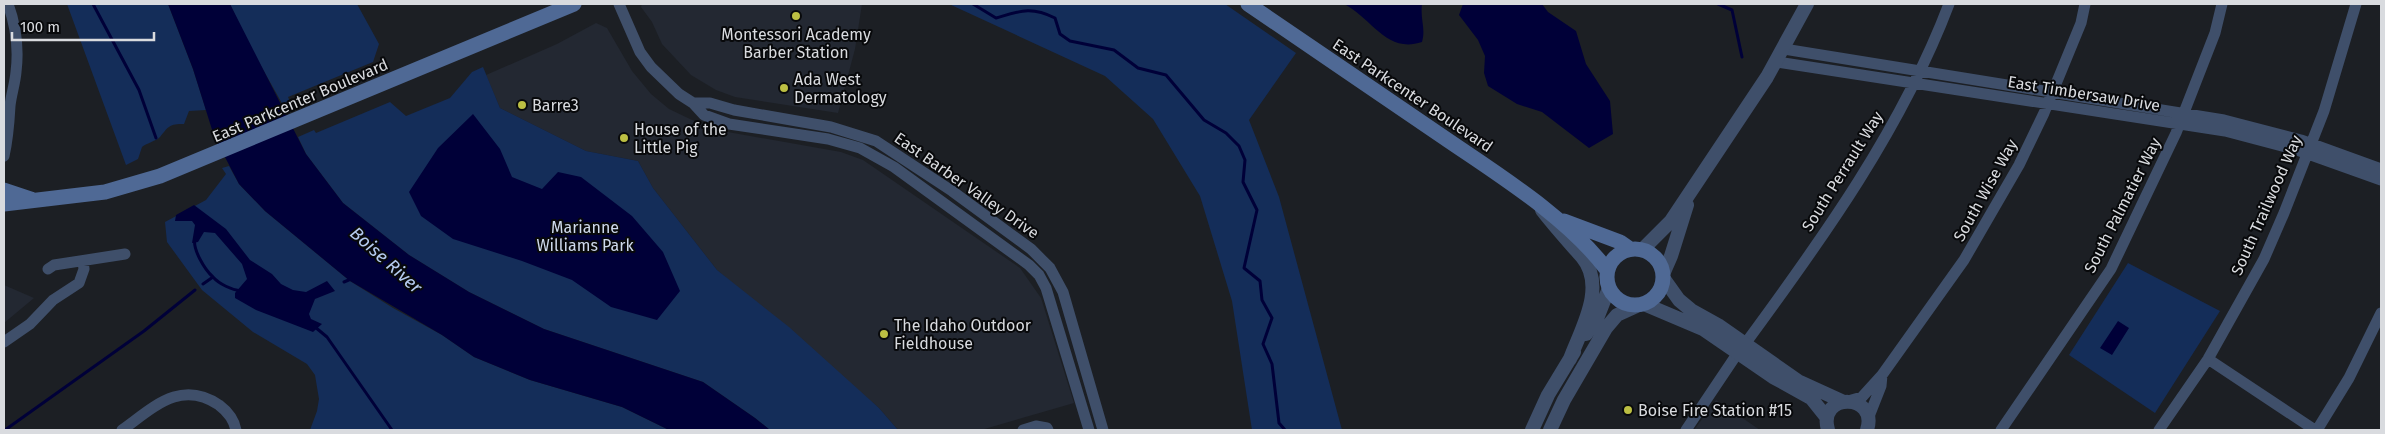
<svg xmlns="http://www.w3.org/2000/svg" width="2385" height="434" font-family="'Fira Sans',sans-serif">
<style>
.built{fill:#232832}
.green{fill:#142d59}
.water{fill:#000038}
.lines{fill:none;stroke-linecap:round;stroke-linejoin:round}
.stream{stroke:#000038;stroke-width:3}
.minor{stroke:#3f4f6a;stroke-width:11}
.tertiary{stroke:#3f4f6a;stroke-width:14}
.secondary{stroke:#4f6995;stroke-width:15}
.poi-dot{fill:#bcbf43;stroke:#08090b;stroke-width:2}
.labels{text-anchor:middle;stroke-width:4;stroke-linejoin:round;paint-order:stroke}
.poi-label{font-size:16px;fill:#d9dbdf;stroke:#08090b;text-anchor:start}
.street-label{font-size:16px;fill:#d9dbdf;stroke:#08090b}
.park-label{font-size:16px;fill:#cfdaed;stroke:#08090b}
.water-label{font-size:18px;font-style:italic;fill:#b4caef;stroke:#08090b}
</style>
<rect width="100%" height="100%" fill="#1c1f24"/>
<path class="built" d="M642,4H862L855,49L838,113L735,97L716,90L691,75L662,44L652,22L641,7Z
M596,23L607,28L632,71L651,94L669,109L711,129L841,152L863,160L1020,268L1041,298L1074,403L981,430H898L879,408L717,270L653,188L638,161L586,151L500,108L486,75L557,44Z
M4,285L34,298L4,323Z
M1716,400L1760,430H1694Z"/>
<path class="green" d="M67,4H168L193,69L206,110L189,111L184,124C169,124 169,126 160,137C156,141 147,143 142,147L138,159L126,165Z
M230,4H357L379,44L373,62L288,97L291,104L284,107L247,41Z
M949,4H1225L1296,53L1249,120L1279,197L1342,430H1252L1232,301L1200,196L1153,119L1105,76Z
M483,67L500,108L586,151L638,161L653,188L717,270L789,327L879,408L898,430H770L755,418L703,382L544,329L469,292L409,255L343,203L306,154L298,137L314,130L316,133L390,102L406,116L450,98L472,72Z
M229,166L239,184L265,211L350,281L393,308L442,335L474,357L530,380L622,407L669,430H310L317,411L319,399L315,375L307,364L253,332L202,290L167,242L165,222L206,200L226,174L222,168Z
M2128,263L2220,311L2155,413L2069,355Z"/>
<path class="water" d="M168,4H230L306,154L343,203L409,255L469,292L544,329L703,382L755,418L770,430H669L622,407L530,380L474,357L442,335L350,281L265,211L239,184L214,136L193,69Z
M1344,4H1422C1420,20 1426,28 1422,42C1386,54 1372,18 1344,4Z
M1463,4H1542L1548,12L1576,31L1586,64L1610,101L1613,134L1589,148L1542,112L1517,104L1488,86L1484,73L1485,56L1478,40L1459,15Z
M473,114L500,149L512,177L542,189L558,172L581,177L632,216L663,252L680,291L657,320L611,307L572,280L522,261L453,239L421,216L409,192L438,148Z
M194,205L226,229L250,260L272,274L281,284L293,290L306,292L327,281L335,291L315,299L309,314L311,319L322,324L313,332L256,310L235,298V293L247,279L242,264L215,233L204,232L198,242L192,243L195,225L192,221H175L176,215Z
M2118,321L2129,328L2112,355L2100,348Z"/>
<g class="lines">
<path class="stream" d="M93,4L139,90L156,138
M973,4L996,18C1020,11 1031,6 1055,18L1060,34L1070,41L1114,50L1138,68L1166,75L1204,120L1226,133L1239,146L1245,160L1243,182L1257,210L1244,268L1260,281L1262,300L1272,318L1263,344L1272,364L1279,423L1285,430
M1718,4L1732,10L1742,57
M195,238C192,249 205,270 213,277C219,284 232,290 241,291
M344,282L351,279
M203,284L213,277
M315,327L327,337L392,430
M5,430L144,331L195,290"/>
<path class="minor" d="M619,4L640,52L651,67L679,94L693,103L704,115L729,124L828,139L860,148L894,167L1029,265L1039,275L1046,288L1089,430
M1784,49L2224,120L2301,140L2381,169
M1777,62L2225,131L2297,150L2381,180
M693,103H710L734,110L831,127L876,141L952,191L1031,249L1050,268L1063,292L1103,430
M4,156C8,139 9,124 10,106C11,95 15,84 16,72C19,48 16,26 8,4
M48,269L54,265L125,254
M4,342L30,324L53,300L79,283L84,269L83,261
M1745,344C1823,238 1902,128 1949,4
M2208,359L2315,430
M1848,401L1862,397L1882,375L1964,260L2019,165L2044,113L2081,23L2085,4
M1868,419L1881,386L1882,375
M122,430C153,408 180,379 219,405C227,411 234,420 236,430
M1023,430L1036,426L1047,428L1048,430
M1686,430L1737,354
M2001,430L2111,269L2176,133L2215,33L2222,4
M2159,430L2208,359L2264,259L2284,213L2324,111L2356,4
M2317,430L2349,378L2381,313"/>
<path class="tertiary" d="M1542,210C1555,227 1569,242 1582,257C1607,287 1581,329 1570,359
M1643,249L1671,221L1767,77L1807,4
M1664,272L1671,256L1687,205
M1664,279L1679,300L1691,310L1718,325L1798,381L1844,402
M1644,304L1703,329L1773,377L1811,398L1827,418
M1586,334L1598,316L1609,288
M1532,430L1548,395L1574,352
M1550,430L1564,400L1606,328L1617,315L1639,305
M1828,430C1817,392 1879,393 1867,430"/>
<path class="secondary" d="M1248,4C1315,50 1382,95 1449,141C1502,177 1569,219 1607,270
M4,190L31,199
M4,204L105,192L160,176L574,4
M1564,221L1620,242L1630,249
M1607 277a28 28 0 1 1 56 0a28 28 0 1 1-56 0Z"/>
</g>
<g class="poi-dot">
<circle cx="796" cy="16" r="5"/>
<circle cx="784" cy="88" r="5"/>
<circle cx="522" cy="105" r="5"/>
<circle cx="624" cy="138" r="5"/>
<circle cx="884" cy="334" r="5"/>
<circle cx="1628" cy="410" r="5"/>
</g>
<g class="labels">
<g class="poi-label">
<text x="796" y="40" text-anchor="middle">Montessori Academy<tspan x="796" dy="18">Barber Station</tspan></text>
<text x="794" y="85">Ada West<tspan x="794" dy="18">Dermatology</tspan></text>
<text x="532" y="111">Barre3</text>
<text x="634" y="135">House of the<tspan x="634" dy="18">Little Pig</tspan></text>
<text x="894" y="331">The Idaho Outdoor<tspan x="894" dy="18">Fieldhouse</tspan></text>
<text x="1638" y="416">Boise Fire Station #15</text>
</g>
<g class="street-label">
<text transform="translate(2084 93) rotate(9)" y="6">East Timbersaw Drive</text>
<text transform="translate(1413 95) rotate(34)" y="6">East Parkcenter Boulevard</text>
<text transform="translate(300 100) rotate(-23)" y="6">East Parkcenter Boulevard</text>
<text transform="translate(1842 171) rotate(-58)" y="6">South Perrault Way</text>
<text transform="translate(967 185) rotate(35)" y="6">East Barber Valley Drive</text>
<text transform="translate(1985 190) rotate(-61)" y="6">South Wise Way</text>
<text transform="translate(2122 205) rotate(-63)" y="6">South Palmatier Way</text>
<text transform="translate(2266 205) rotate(-66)" y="6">South Trailwood Way</text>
</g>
<g class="park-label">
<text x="585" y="233">Marianne<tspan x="585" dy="18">Williams Park</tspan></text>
</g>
<g class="water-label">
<text transform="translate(386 260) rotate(42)" y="6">Boise River</text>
</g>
</g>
<rect width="2385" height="434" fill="none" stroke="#d9dbdf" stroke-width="10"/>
<path d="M12 32v8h142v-8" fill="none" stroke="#d9dbdf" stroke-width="2.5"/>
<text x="20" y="32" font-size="15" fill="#d9dbdf" stroke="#08090b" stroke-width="4" paint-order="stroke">100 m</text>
</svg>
